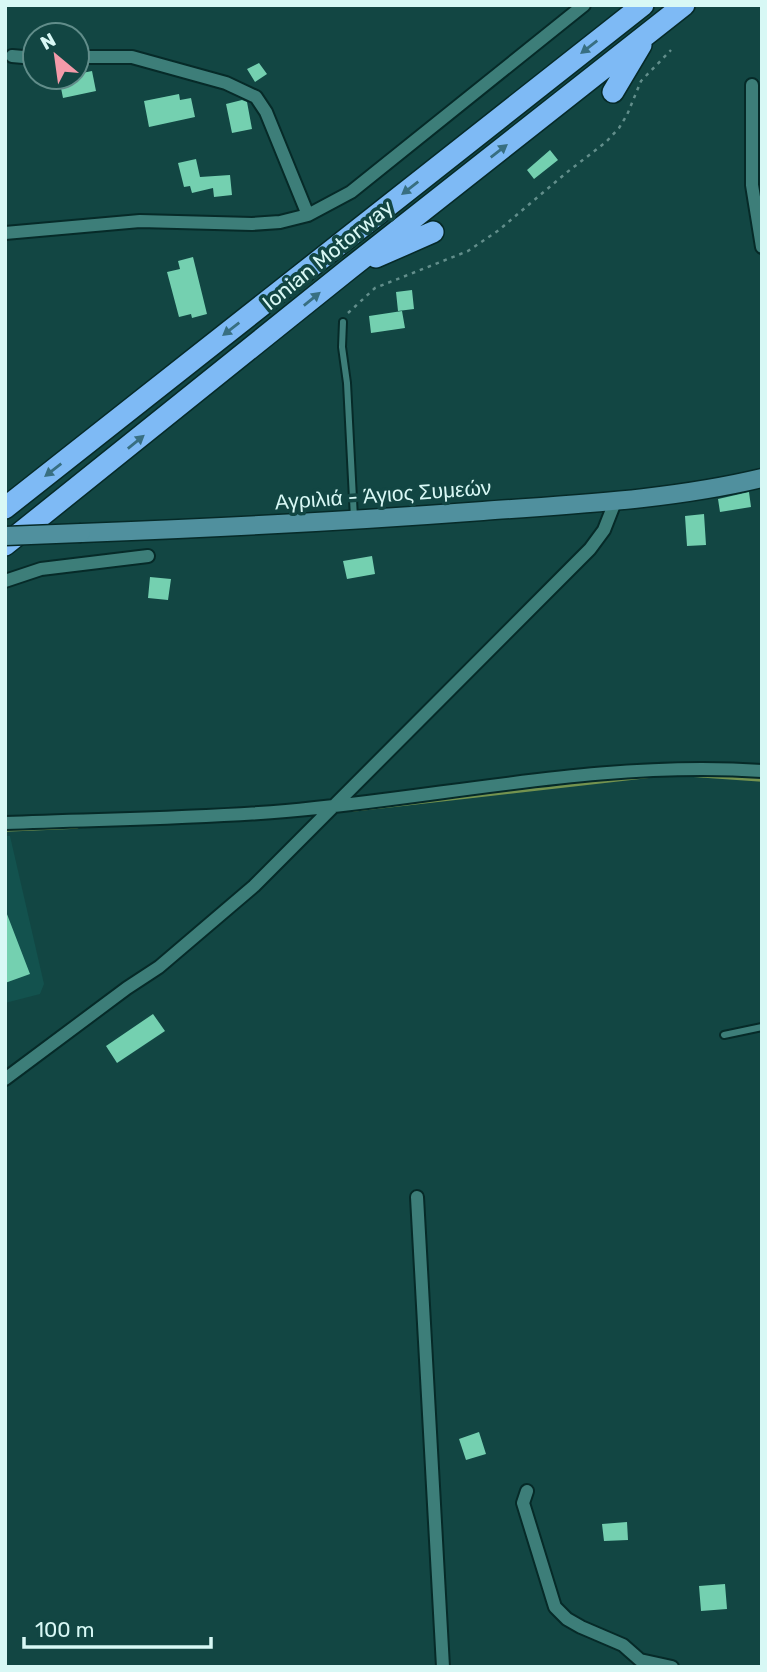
<svg xmlns="http://www.w3.org/2000/svg" width="767" height="1672" font-family="Rubik,sans-serif">
<style>
.built{fill:#13524e}
.lines{fill:none;stroke-linecap:round;stroke-linejoin:round}
.stream{stroke:#74934f;stroke-width:3.5}
.building{fill:#74d0b0}
.lane-casing{stroke:#062a28;stroke-width:10}
.street-casing{stroke:#062a28;stroke-width:16}
.secondary-casing{stroke:#062a28;stroke-width:21}
.highway-casing{stroke:#062a28;stroke-width:24}
.path{stroke:#628e8b;stroke-width:2.5;stroke-dasharray:3.5 5;stroke-linecap:butt}
.lane{stroke:#3d7e79;stroke-width:6}
.street{stroke:#3d7e79;stroke-width:12}
.secondary{stroke:#50909e;stroke-width:18}
.highway{stroke:#7ebaf5;stroke-width:21}
.secondary-bridge-casing{stroke:#062a28;stroke-width:21;stroke-linecap:butt}
.secondary-bridge{stroke:#50909e;stroke-width:18}
.oneway{fill:#386f81}
.labels{text-anchor:middle;stroke-width:7;stroke-linejoin:round;paint-order:stroke}
.street-label{font-size:21px;fill:#d8f8f5;stroke:#124643}
</style>
<rect width="100%" height="100%" fill="#124643"/>
<path class="built" d="M5,836H10L44,984L40,994L5,1003Z"/>
<g class="lines">
<path class="stream" d="M690,775L762,780
M353,810L651,776
M5,830L77,827"/>
</g>
<path class="building" d="M259,63L267,74L255,82L247,69Z
M92,71L96,91L63,98L59,78L77,77V74Z
M179,94L180,100L191,98L195,117L149,127L144,101Z
M242,100L247,102L252,129L232,133L226,104Z
M550,150L558,160L534,179L527,170Z
M196,159L200,177L230,175L232,195L214,197L213,188L192,193L190,186L184,187L178,163Z
M193,257L207,314L192,318L191,314L179,317L167,272L180,269L178,261Z
M412,290L414,309L398,311L396,292Z
M402,311L405,328L371,333L369,316Z
M749,492L751,507L720,512L718,499Z
M704,514L706,545L687,546L685,516Z
M372,556L375,574L347,579L343,561Z
M150,577L171,579L168,600L148,598Z
M5,909L30,974L5,983Z
M153,1014L165,1031L117,1063L106,1046Z
M479,1432L486,1454L466,1460L459,1439Z
M627,1522L628,1540L604,1541L602,1524Z
M725,1584L727,1609L701,1611L699,1586Z"/>
<g class="lines">
<g class="lane-casing">
<path id="lane" d="M343,322L342,347L347,383L354,518
M724,1035L762,1027"/>
</g>
<g class="street-casing">
<path id="street" d="M12,56L35,58
M77,57H132L226,83L256,97L266,112L308,215
M752,85V185L762,247
M5,233L140,221L252,224L280,222L308,215L351,192L584,5
M5,581L41,569L148,556
M5,823C99,819 193,819 286,811C445,797 602,760 762,771
M5,1079L127,988L159,967L254,886L590,549L604,530L615,502
M417,1197L443,1667
M527,1491L523,1503L555,1607L567,1619L581,1627L623,1645L640,1660L672,1667"/>
</g>
<g class="secondary-casing">
<path id="secondary" d="M81,533C215,528 349,521 483,511C577,504 670,500 762,478"/>
</g>
<g class="highway-casing">
<path id="highway" d="M613,92L641,45
M376,257L433,232
M5,508L643,5
M5,545L349,269L684,5"/>
</g>
<path class="path" d="M348,313L375,288L468,251L499,230L566,173L606,142L619,128L627,115L641,81L671,50"/>
<use href="#lane" class="lane"/>
<use href="#street" class="street"/>
<use href="#secondary" class="secondary"/>
<use href="#highway" class="highway"/>
<g class="secondary-bridge-casing">
<path id="secondary-bridge" d="M5,536L81,533"/>
</g>
<use href="#secondary-bridge" class="secondary-bridge"/>
</g>
<defs><path id="oneway-solid" d="M-6-.8H1V-3.2L6.5 0L1 3.2V.8H-6Z" transform="scale(1.75)"/></defs>
<g class="oneway">
<use href="#oneway-solid" transform="translate(589 47) rotate(142)"/>
<use href="#oneway-solid" transform="translate(499 151) rotate(-38)"/>
<use href="#oneway-solid" transform="translate(410 188) rotate(142)"/>
<use href="#oneway-solid" transform="translate(312 299) rotate(-39)"/>
<use href="#oneway-solid" transform="translate(231 329) rotate(142)"/>
<use href="#oneway-solid" transform="translate(136 442) rotate(-39)"/>
<use href="#oneway-solid" transform="translate(53 470) rotate(142)"/>
</g>
<g class="labels">
<g class="street-label">
<text transform="translate(328 255) rotate(-39)" y="7">Ionian Motorway</text>
<text transform="translate(383 495) rotate(-4)" y="7">Αγριλιά - Άγιος Συμεών</text>
</g>
</g>
<rect width="767" height="1672" fill="none" stroke="#d8f8f5" stroke-width="14"/>
<g transform="translate(56 56) rotate(331)"><circle r="33" fill="#124643" stroke="#618d8a" stroke-width="2"/>
<path d="M0-5L12 26L0 18L-12 26Z" fill="#f39aa9"/>
<text y="-10" font-size="19" font-weight="bold" text-anchor="middle" fill="#d8f8f5">N</text>
</g>
<path d="M24 1637v10h187v-10" fill="none" stroke="#d8f8f5" stroke-width="3.5"/>
<text x="35" y="1637" font-size="21" fill="#d8f8f5" stroke="#124643" stroke-width="5" paint-order="stroke">100 m</text>
</svg>
